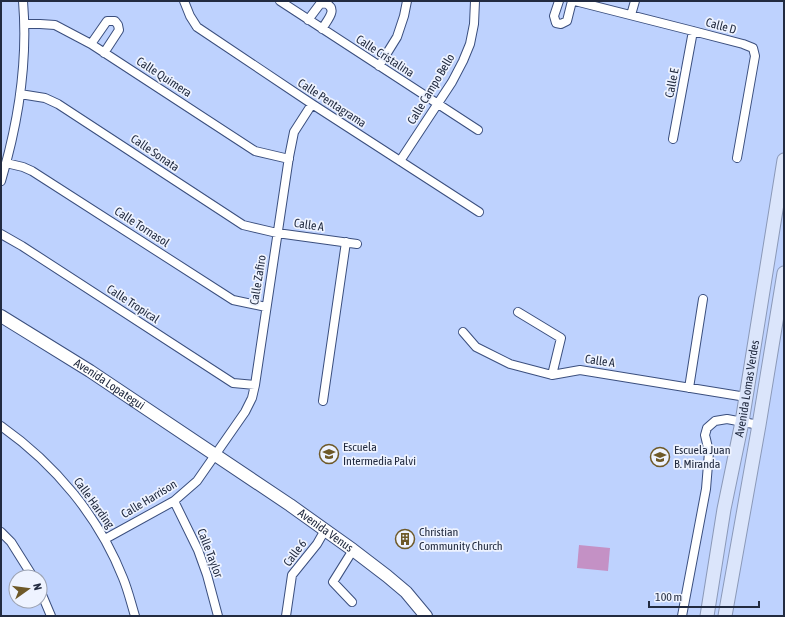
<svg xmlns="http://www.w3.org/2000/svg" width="785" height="617" font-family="'Asap Condensed',sans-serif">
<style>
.green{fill:#c491c5}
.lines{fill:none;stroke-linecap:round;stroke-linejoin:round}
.street-casing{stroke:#3b4f7e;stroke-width:10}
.secondary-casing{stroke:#3b4f7e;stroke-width:14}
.primary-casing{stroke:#8b99b8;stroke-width:15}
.street{stroke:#fff;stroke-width:8}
.secondary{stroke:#fff;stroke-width:12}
.primary{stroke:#dbe5fb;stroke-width:13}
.labels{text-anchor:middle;stroke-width:3.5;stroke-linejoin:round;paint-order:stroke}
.street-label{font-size:12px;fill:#222b40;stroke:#eef3ff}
.poi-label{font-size:12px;fill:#222b40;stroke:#eef3ff;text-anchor:start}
</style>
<rect width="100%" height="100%" fill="#bed2fe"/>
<path class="green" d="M579,545L610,548L608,571L577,568Z"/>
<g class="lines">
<g class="street-casing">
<path id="street" d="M184,1L190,16L197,27L312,104L479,212
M280,1L478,130
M559,1L554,16L556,23L561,24L567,21L572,1
M575,1L693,31L743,44L753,48L755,56L737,158
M631,15L635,1
M308,20L320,4L325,3C339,9 327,20 322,29
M25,24H40L55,25L91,44L255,151L289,159
M91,44L107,21H115L118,25L119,30L104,53
M379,66L397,37L404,16L407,1
M20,94L45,98L58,104L243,225L277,233L357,244
M673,139L693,31
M400,161L452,82L463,61L470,44L474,24L475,1
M6,163L23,167L32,171L233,300L266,307
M1,181C18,124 28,61 23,1
M1,234L22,246L233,383L255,385
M518,312L561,338L552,375
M463,332L476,347L510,364L552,375L580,370L746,397
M689,388L703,299
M323,401L346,242
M1,426C55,464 99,517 123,578C128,590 131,603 135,616
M174,501L198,550L207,575L218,616
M1,532L11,542L33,577
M105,539L174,501L197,481L245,412L252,398L255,385L289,157L294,132L312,104
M40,590L51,616
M352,602L333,582L353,550
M286,616L292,575L317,544L325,530
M682,616L706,489L709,452L705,435L707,428L715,421L727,419L759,425"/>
</g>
<g class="secondary-casing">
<g id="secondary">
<path id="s1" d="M1,316L90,371L290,505L353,550L387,576L406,592L426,616"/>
</g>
</g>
<g class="primary-casing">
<g id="primary">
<path id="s2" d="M707,616L724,509L742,422L784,160"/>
<path d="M725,616L759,425L784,273"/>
</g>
</g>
<use href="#street" class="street"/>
<use href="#secondary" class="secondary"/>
<use href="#primary" class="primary"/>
</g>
<defs>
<g id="school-ring" transform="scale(1)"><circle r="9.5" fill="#eef3ff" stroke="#6e5928" stroke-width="1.5"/><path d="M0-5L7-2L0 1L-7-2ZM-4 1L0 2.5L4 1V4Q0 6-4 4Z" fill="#6e5928"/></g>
<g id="building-ring" transform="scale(1)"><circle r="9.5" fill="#eef3ff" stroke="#6e5928" stroke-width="1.5"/><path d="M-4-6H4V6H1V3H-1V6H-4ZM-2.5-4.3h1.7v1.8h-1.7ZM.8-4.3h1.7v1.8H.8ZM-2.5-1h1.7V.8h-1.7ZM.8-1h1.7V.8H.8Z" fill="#6e5928"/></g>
</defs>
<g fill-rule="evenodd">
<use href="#school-ring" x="329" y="454"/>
<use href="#school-ring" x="660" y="457"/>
<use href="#building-ring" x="405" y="539"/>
</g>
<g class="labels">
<g class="street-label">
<text transform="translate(721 26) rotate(15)" y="4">Calle D</text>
<text transform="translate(385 56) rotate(33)" y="4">Calle Cristalina</text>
<text transform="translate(164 77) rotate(33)" y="4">Calle Quimera</text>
<text transform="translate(672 83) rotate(-79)" y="4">Calle E</text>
<text transform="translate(431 89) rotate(-59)" y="4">Calle Campo Bello</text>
<text transform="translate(332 103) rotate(33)" y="4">Calle Pentagrama</text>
<text transform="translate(155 153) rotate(34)" y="4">Calle Sonata</text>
<text transform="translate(309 225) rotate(8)" y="4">Calle A</text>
<text transform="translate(142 227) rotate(33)" y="4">Calle Tornasol</text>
<text transform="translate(258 280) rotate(-81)" y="4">Calle Zafiro</text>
<text transform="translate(133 304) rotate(33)" y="4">Calle Tropical</text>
<text transform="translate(600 361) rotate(8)" y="4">Calle A</text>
<text dy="4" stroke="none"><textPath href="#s1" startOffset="128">Avenida Lopategui</textPath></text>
<text dy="4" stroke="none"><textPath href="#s2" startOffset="231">Avenida Lomas Verdes</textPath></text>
<text transform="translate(149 499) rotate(-31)" y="4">Calle Harrison</text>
<text transform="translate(94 503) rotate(54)" y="4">Calle Harding</text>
<text dy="4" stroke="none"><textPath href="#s1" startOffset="389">Avenida Venus</textPath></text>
<text transform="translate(210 553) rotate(69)" y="4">Calle Taylor</text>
<text transform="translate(295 553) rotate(-53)" y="4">Calle 6</text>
</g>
<g class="poi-label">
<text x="343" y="451">Escuela<tspan x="343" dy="14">Intermedia Palvi</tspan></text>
<text x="674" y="454">Escuela Juan<tspan x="674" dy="14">B. Miranda</tspan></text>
<text x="419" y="536">Christian<tspan x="419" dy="14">Community Church</tspan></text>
</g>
</g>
<rect width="785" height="617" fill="none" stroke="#222b40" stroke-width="4"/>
<g transform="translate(28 589) rotate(76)"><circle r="19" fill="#eef3ff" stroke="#9ca3b3"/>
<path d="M0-3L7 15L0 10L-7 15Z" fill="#6e5928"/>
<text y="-6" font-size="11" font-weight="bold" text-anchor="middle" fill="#222b40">N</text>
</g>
<path d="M649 601v6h110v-6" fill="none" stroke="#222b40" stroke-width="2"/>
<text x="655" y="601" font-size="12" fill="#222b40" stroke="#eef3ff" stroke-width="3" paint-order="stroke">100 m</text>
</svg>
